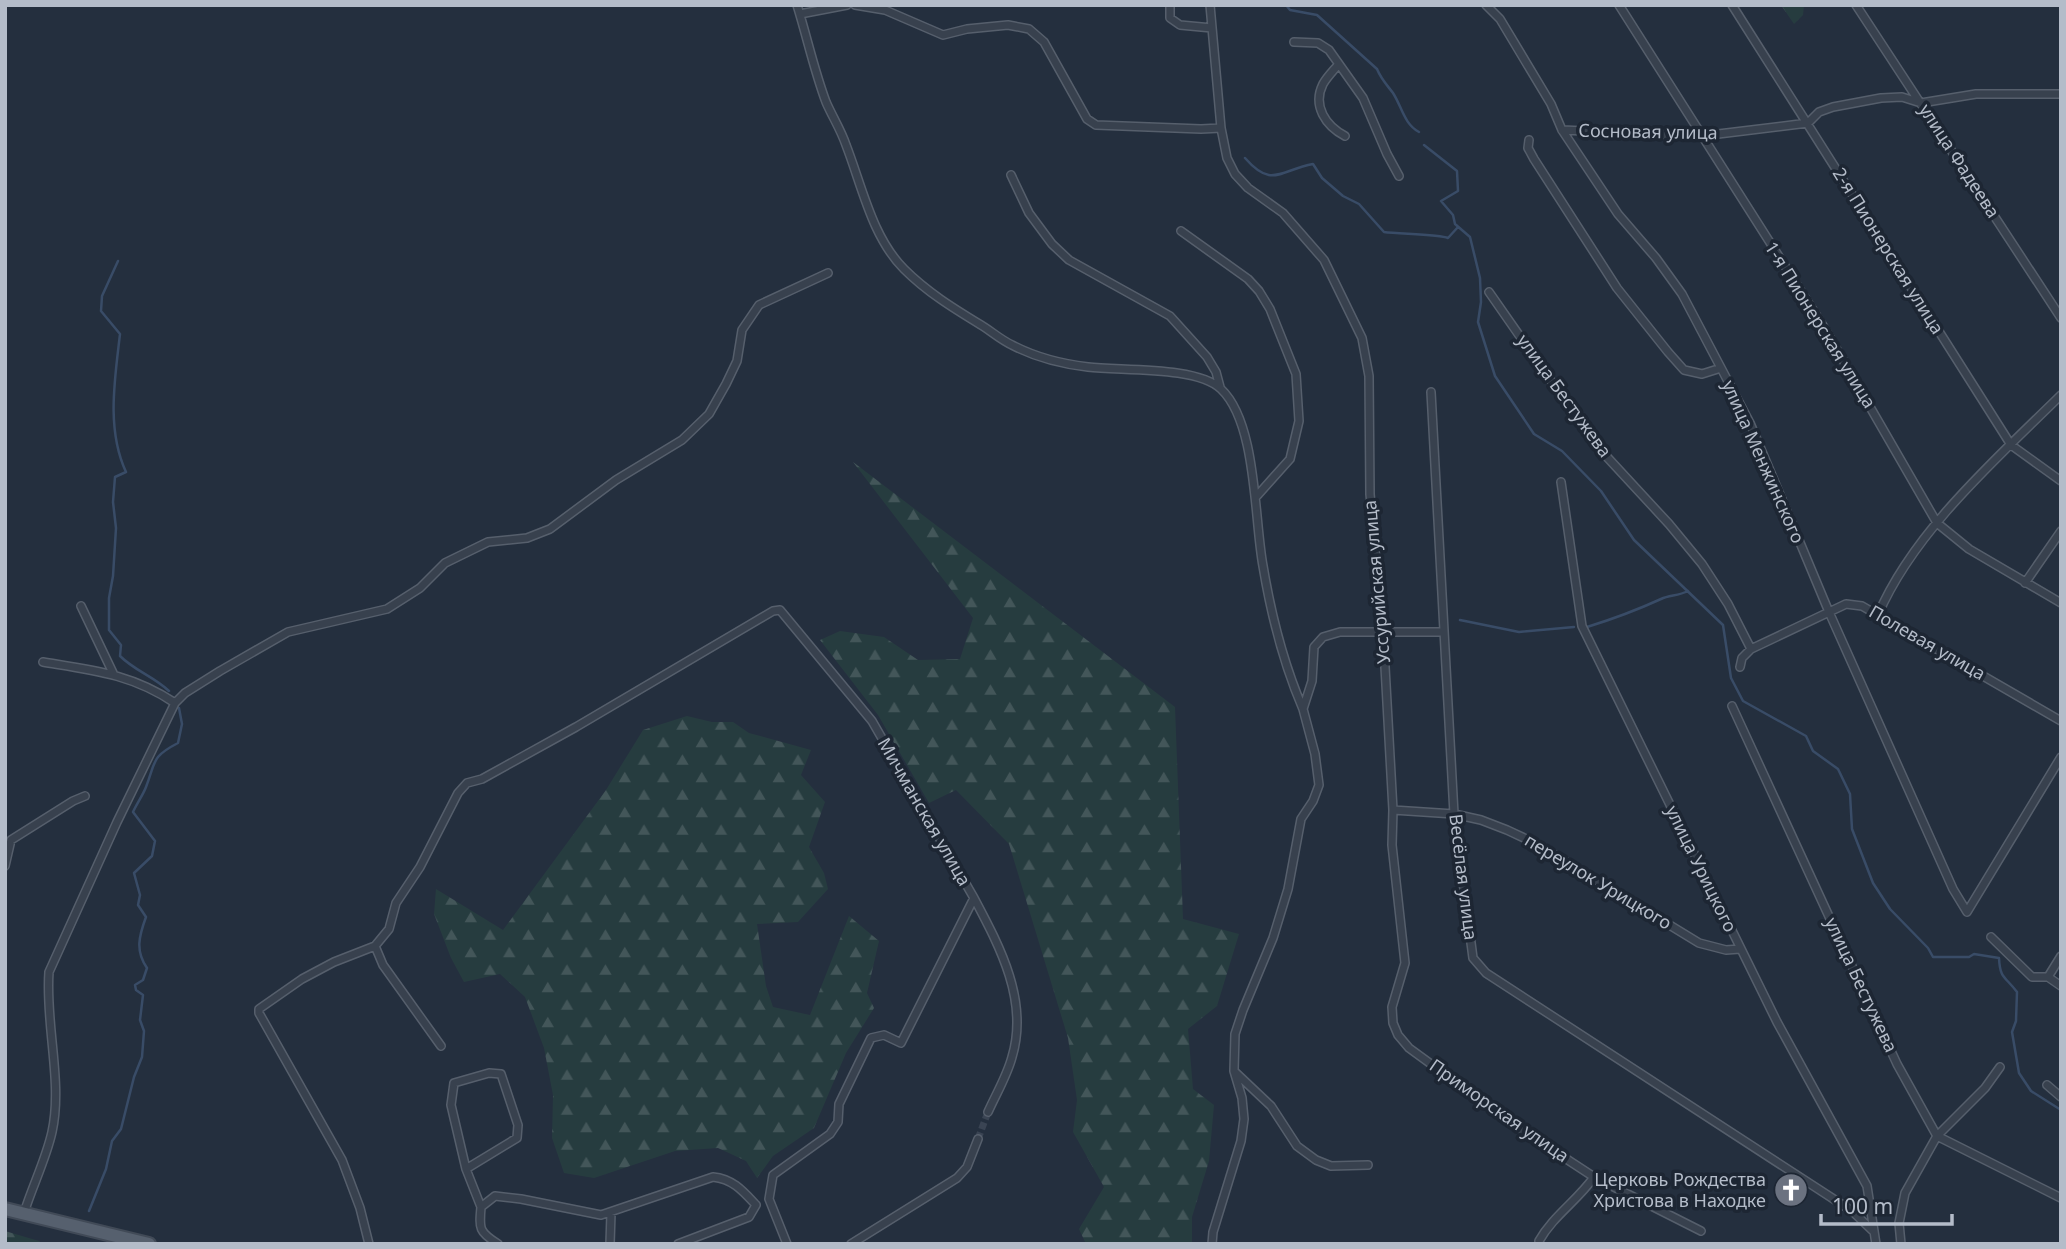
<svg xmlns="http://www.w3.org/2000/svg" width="2066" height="1249" font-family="'Noto Sans',sans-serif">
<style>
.forest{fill:url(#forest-firs)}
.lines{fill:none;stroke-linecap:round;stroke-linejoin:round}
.stream{stroke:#394c67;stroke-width:2.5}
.street-tunnel{stroke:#3a4453;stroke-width:7;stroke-dasharray:7 3.5;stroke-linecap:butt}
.street-casing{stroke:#565f6c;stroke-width:10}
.primary-casing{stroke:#414a57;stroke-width:16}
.street{stroke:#38414e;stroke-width:7}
.primary{stroke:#56606e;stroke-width:12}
.labels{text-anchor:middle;stroke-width:7;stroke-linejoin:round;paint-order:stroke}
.street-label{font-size:18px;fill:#b4bcc9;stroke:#1d2633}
.poi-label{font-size:18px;fill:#b4bcc9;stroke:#1d2633;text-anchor:end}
</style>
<defs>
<pattern id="forest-firs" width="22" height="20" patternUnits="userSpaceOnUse" patternTransform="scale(1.75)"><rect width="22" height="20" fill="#263c3f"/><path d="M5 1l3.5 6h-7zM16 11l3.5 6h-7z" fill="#435659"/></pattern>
</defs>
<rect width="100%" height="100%" fill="#242f3e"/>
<path class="forest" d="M1781,5H1804L1803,15L1794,24Z
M853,462L1175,707L1183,919L1239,934L1217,1006L1188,1029L1193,1089L1214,1105L1209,1161L1192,1217V1244H1086L1079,1229L1104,1187L1073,1132L1077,1100L1068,1038L1009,844L956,790L929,803L878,715L820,640L840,631L884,637L918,660L960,659L973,618Z
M687,716L712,722H733L749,733L811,750L801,775L825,802L809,847L824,873L828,889L798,922L757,924L766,986L773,1007L810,1015L849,916L879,941L867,993L874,1008L846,1053L814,1128L773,1156L757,1178L746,1161L718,1148L675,1151L594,1178L564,1173L552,1138L553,1095L544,1048L525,997L500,974L464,982L451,958L434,914L436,889L503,930L606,790L643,730Z
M5,1231L39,1241L43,1244H5Z"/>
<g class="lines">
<path class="stream" d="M1286,5L1290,10L1317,15L1377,69C1381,79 1387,85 1393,93C1402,107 1404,124 1419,132
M1424,145L1457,171L1458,191L1441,201L1453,215L1455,224L1470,237L1480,278L1481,302L1478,322L1495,376L1534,434L1562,451L1601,491L1634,540L1723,625L1731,678L1743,701L1806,736L1813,751L1838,769L1850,794L1852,829L1873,883L1890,909L1928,948L1933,957H1969L1974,954L1999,958C2000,979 2005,976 2017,992L2016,1021L2012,1032L2019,1073L2031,1091L2061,1110
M1245,158C1272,189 1280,170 1313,164L1322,178L1343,196L1359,204L1384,232C1398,234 1439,234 1448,238L1458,227
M118,261L102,296L101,311L120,334C115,378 106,429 126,472L115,477L113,502L116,528L113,576L109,598V630L121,645L120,656C135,671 153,676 169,691
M1460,620L1519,632L1574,627
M1587,627C1613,619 1637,610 1661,599C1670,595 1678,596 1688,591
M89,1211L106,1169L112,1141L121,1129L134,1077L142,1057L144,1031L140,1020L143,995L136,990L135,985L143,980L147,968C135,951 139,936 146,917L138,905L140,895L134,873L152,856L155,841L133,812C137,803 143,795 146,787C156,761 151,757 178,743L182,724L179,708"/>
<path class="street-tunnel" d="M978,1139L988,1112"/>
<g class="street-casing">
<path id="street" d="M797,5C807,37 814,70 826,102C832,116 841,130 846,145C862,186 872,237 904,269C927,292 953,308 981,325C991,331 1001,340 1012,345C1035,357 1062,364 1088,367C1122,371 1197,366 1221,389C1257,423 1254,518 1263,566C1271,614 1284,665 1303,709
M855,5L885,10L943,35L967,29L1008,25L1029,29L1044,42L1087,119L1096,125L1201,129L1221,128
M1170,5V18L1180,25L1212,28
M1210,5L1221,128L1227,158L1235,174L1248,188L1283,213L1324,260L1362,338L1369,376L1370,494L1383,631L1393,810L1392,845L1405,963L1392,1007L1393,1023L1398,1035L1409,1048L1513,1124L1594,1177L1701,1231
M1486,5L1500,19L1551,104L1562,130L1618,214L1656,258L1682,294L1750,423L1829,612L1953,889L1967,912L2061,757
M1619,5L1825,329L1937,523L1969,549L2061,603
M1732,5L2011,445L2061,481
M1856,5L2061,318
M800,14L847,5
M1294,42L1318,43L1329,50L1363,98L1387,154L1399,176
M1338,65C1333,71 1327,77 1323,84C1312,106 1326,126 1345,136
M1562,130L1702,136L1808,123L1819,112L1833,107L1881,98L1902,97L1921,103L1976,94H2061
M1529,140L1528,148L1534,159L1617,288L1668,352L1684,370L1702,374L1721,368
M1011,175L1029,213L1052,244L1069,260L1170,316L1207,357L1216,372L1220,387
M1181,231L1248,279L1259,291L1270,309L1296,374L1299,421L1290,459L1256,497
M1489,292L1595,444L1669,524L1702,564L1728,604L1751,649L1742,658L1740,667
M1431,392L1454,814L1473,958L1486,973L1852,1211L1874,1232
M1561,482L1582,626L1777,1022L1867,1186L1876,1244
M2025,583L2061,531
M81,606L113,673
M1878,615C1913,532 1997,458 2061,395
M1751,649L1846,604L1862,606L2061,721
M43,662C92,670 132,674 175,703
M1732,706L1897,1064L1937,1136L2061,1198
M1393,810L1454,814L1481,820L1507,830L1537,844L1699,943L1726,950L1740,949
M5,866L11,840L73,801L85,796
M974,898C1000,947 1029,1001 1012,1057C1007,1076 996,1094 988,1112
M1991,937L2032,977H2048
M375,946L383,965L441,1046
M2048,977L2061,956
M2048,977L2061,986
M1235,1072L1271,1106L1297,1146L1316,1160L1331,1166L1368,1165
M2047,1085L2061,1097
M466,1169L517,1138L518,1125L501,1074L489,1073L454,1083L451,1105L466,1169L481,1207
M24,1213C32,1187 46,1159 52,1132C63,1082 45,1024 49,972L117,822L175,703L185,693L220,671L288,632L387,609L420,588L445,563L488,542L527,538L550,529L616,480L682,440L709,414L726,384L737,361L742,330L759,305L828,273
M369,1244L360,1208L342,1160L259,1013V1009L302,979L334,962L375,946L389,929L396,903L420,867L458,793L467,783L482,779L576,727L773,611L780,610L872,721L974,898L901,1043L884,1035L871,1038L839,1104L838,1122L830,1134L773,1175L769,1199L787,1244
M498,1244C479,1232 479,1229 481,1207L495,1196L521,1199L601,1215L713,1177C733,1179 743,1191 756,1205L749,1217L678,1244
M610,1244L611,1213
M851,1244L957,1178L967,1167L978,1139
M1212,1244L1213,1232L1241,1141L1244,1119L1242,1098L1234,1071L1235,1034L1243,1010L1273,938L1288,889L1301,819L1313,801L1319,785L1315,754L1303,709L1312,681L1314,647L1323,637L1340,632H1444
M1540,1244L1539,1241C1553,1216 1577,1201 1594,1177
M1901,1244L1899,1223L1905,1193L1937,1136L1985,1088L2000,1067"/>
</g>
<g class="primary-casing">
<path id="primary" d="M5,1209L149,1244"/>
</g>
<use href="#street" class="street"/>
<use href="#primary" class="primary"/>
</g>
<defs>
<g id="church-disc" transform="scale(1.75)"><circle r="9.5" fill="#6b7280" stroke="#1d2633"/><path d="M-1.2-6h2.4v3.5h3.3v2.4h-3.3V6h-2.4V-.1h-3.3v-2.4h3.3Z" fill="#fff"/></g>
</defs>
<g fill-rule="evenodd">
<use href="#church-disc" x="1791" y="1190"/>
</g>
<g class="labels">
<g class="street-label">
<text transform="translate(1648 132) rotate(1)" y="6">Сосновая улица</text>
<text transform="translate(1959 161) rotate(57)" y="6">улица Фадеева</text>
<text transform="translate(1888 251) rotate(58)" y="6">2-я Пионерская улица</text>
<text transform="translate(1820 325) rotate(58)" y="6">1-я Пионерская улица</text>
<text transform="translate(1564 396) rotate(54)" y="6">улица Бестужева</text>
<text transform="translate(1763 462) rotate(66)" y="6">улица Менжинского</text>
<text transform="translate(1377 582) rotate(-95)" y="6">Уссурийская улица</text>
<text transform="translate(1927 643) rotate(30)" y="6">Полевая улица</text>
<text transform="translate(924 812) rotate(60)" y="6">Мичманская улица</text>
<text transform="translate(1701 869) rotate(64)" y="6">улица Урицкого</text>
<text transform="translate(1463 877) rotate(83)" y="6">Весёлая улица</text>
<text transform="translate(1598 882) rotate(31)" y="6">переулок Урицкого</text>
<text transform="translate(1861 985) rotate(65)" y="6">улица Бестужева</text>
<text transform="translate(1499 1111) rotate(35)" y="6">Приморская улица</text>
</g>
<g class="poi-label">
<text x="1766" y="1186">Церковь Рождества<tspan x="1766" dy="21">Христова в Находке</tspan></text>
</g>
</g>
<rect width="2066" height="1249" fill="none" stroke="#b4bcc9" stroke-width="14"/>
<path d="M1821 1214v10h131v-10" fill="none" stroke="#b4bcc9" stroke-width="3.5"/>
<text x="1832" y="1214" font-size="21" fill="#b4bcc9" stroke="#1d2633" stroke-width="5" paint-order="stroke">100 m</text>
</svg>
